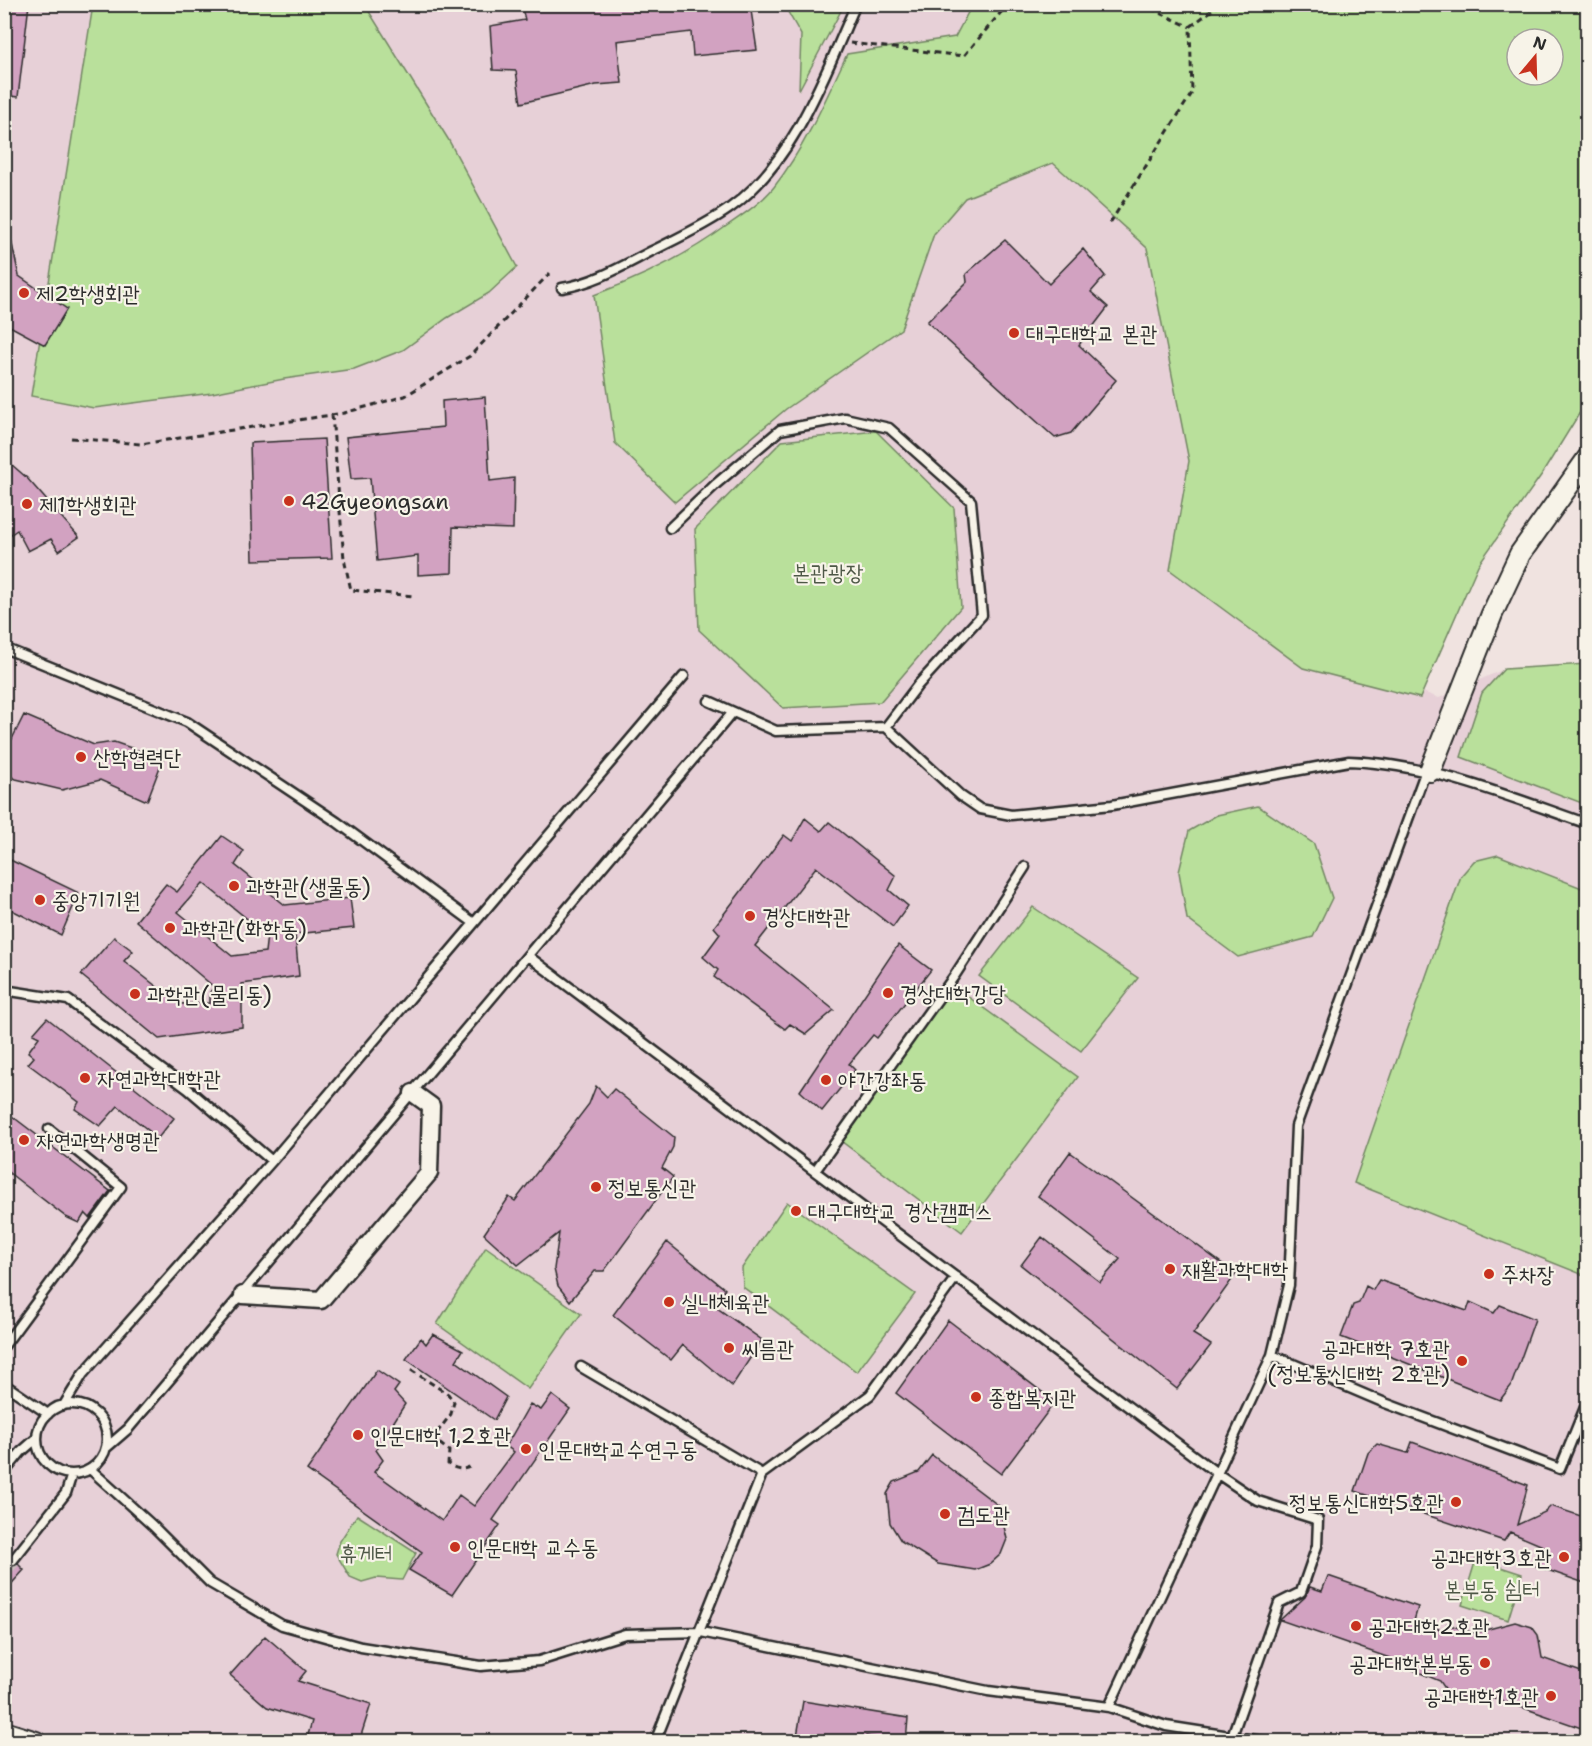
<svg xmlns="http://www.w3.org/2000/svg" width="1592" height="1746" font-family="'Shantell Sans','Poor Story',sans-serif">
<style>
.built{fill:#e7d0d7}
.green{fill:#b9e09b;stroke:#728663;stroke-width:1.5;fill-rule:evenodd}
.building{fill:#d2a2c1;stroke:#2b2b2b;stroke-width:1.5;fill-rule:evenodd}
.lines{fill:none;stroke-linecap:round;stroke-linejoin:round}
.minor-tunnel{stroke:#c9bebc;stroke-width:16;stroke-dasharray:16 8;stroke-linecap:butt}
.service-casing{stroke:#2b2b2b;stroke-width:13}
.minor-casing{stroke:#2b2b2b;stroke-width:21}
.tertiary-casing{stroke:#2b2b2b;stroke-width:24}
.path{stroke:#2b2b2b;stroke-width:3;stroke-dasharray:6 4.5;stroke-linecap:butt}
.service{stroke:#f7f3e8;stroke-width:8}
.minor{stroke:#f7f3e8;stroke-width:16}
.tertiary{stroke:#f7f3e8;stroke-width:20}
.poi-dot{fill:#c8321e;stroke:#f7f3e8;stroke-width:2}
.labels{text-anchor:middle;stroke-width:4.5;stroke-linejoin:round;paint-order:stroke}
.poi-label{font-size:22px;fill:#2b2b2b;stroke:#f7f3e8;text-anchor:start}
.park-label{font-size:22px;fill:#4e5847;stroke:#f7f3e8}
</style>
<rect width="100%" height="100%" fill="#f0e3e0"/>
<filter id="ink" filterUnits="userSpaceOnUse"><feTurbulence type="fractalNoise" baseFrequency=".0167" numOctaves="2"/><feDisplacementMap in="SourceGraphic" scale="12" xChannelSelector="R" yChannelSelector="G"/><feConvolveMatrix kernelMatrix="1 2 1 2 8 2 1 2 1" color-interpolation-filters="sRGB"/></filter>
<g filter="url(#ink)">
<path class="built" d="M5,5H1451L1324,655L1439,698L1504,669L1587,664V1741L81,1742L5,1723Z"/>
<path class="green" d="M93,5H365L448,139L517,267L489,293L447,318L403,350L354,369L284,379L212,393L94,408L31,396Z
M784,5H844L799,90L801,35Z
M972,5H1587V401L1542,474L1478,565L1420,698L1303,668L1170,570L1189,461L1147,248L1053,163L965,198L934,234L901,329L786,409L675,502L615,443L594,295C643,277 686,256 728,225C744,214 762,202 774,187C805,147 826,99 847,54L955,37ZM1517,39H1553V75H1517Z
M876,431L954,508L961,607L880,702L783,708L699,630L695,529L782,441Z
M1587,664V805L1461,757L1482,693L1504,669Z
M1258,806L1314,844L1332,898L1313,937L1238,957L1187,919L1179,872L1189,831L1217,815Z
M1498,855L1587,890L1586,1276L1354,1183L1461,876L1474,861Z
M1033,907L1138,978L1081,1051L979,976Z
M948,982L1078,1077L962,1232L837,1138Z
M787,1202L915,1294L857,1372L743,1287L742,1268Z
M486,1247L581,1314L528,1389L437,1324Z
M357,1515L416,1553L402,1580L376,1578L362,1582L350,1577L336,1554L340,1541Z
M1476,1559L1522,1574L1508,1620L1462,1605Z"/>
<path class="building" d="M4,4H29L18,97L4,95Z
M521,4H750L757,50L693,56L691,32L617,41L622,83L596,85L521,103L516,71L493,70L490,26L525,20Z
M10,235L19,276L67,309L45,345L4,323V236Z
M1005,240L1049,284L1083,249L1105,276L1091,292L1108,307L1079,345L1116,380L1071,433L1055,438L927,322L967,282L966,274Z
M485,397L490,481L514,478L513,529L453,527L452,573L418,575V556L377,561L370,478L351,479L346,437L443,427L442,401Z
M324,439L332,558L253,560L250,443Z
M4,458L27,478L79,537L59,551L51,539L28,551L17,530L4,539Z
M24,715L94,745L114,742L163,759L147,801L100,780L62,790L16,779L4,773V755Z
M805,818L821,831L829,822L896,876L889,890L908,906L893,927L816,867L755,946L834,1010L806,1034L790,1024L785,1029L714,977L718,970L703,957L720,934L714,927L784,835L792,841Z
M222,836L244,851L235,865L285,905L350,898L354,928L295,934L299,976L242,984V1027L159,1039L81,975L114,937L133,951L124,961L179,1004L210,1003V992L214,987L136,921L166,884L177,892ZM203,883L267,935L265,952L232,956L178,912Z
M4,857L79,893L61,935L4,906Z
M898,945L931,970L877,1038L873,1035L849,1064L855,1070L822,1111L800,1091Z
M47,1018L174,1118L158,1138L118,1106L100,1126L75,1109L79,1102L28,1064L34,1057L28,1052L39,1037L33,1034Z
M596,1086L607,1097L614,1089L674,1137L673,1147L662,1168L673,1177L604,1271H595L570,1301L558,1286L554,1269L559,1233L518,1265L484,1234L509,1197L515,1201L589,1104Z
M4,1110L110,1191L90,1218L85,1213L79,1223L66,1217L4,1169Z
M1070,1152L1236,1274L1193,1334L1211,1345L1177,1389L1021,1265L1042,1237L1100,1282L1120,1259L1038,1196Z
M667,1242L725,1289L713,1305L762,1340L732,1386L683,1345L671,1360L613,1315Z
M1379,1280L1467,1311L1470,1302L1494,1313L1500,1305L1535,1319L1511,1386L1500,1400L1341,1337L1353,1305L1359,1303L1366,1286L1373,1290Z
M948,1320L1055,1402L1001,1474L896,1393Z
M433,1334L463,1350L456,1361L506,1397L494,1420L406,1359L421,1338L426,1344Z
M377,1370L399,1385L394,1392L405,1404L376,1450L383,1460L374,1472L442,1521L459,1495L474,1506L514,1452L506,1446L530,1404L541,1410L552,1395L570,1409L493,1520L500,1525L452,1595L409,1570L422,1552L307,1470Z
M1412,1442L1528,1485L1517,1525L1545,1512L1551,1506L1587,1518V1584L1536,1566L1545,1547L1510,1532L1504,1541L1355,1491L1368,1453L1377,1444L1408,1453Z
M932,1455L999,1506L1007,1539L1001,1554L990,1564L975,1570L938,1564L901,1541L890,1523L887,1494L894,1482L919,1472Z
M4,1552L8,1556L9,1565L18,1564L24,1570L4,1592Z
M1328,1576L1418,1607L1414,1621L1446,1631L1447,1624L1474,1633L1515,1622L1532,1627L1538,1635L1542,1658L1587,1674V1730L1495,1698L1481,1701L1456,1696L1448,1693L1440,1681L1406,1667L1407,1664L1280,1620L1305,1597L1310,1587L1322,1591Z
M265,1636L306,1671L298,1681L371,1704L359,1742H306L312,1721L267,1707L230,1675Z
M803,1701L908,1718L906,1742L866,1736L865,1742H796Z"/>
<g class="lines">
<path class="minor-tunnel" d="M4,1569L13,1560"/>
<g class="service-casing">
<path id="service" d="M562,288C595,283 624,265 654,250C680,237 706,225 730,208C793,164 826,72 856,4
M670,528L716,484L780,430L845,418L889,428L971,501L982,615L918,685L886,727
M4,648L187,722L337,822L474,923
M709,701L776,731L886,727L961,796L980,809L1011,815L1112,805L1349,761C1432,764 1510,797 1588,824
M528,956L1218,1474L1258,1501L1318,1520L1317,1546L1301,1592L1279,1603L1232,1736
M4,990L68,1000L188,1089L272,1161
M815,1171L955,975L1025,867
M4,1346L121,1187L49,1129
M1272,1355L1385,1403L1560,1469L1588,1400
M581,1367L762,1474
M4,1384L48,1414
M37 1439a35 35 0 1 1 70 0a35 35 0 1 1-70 0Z
M64,1405L83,1374L272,1161L684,676
M106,1448L128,1429L733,712
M90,1469L153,1526L210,1583L282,1625L361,1647L481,1666L539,1661L625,1634L701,1632L988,1691L1109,1707L1272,1355L1289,1285L1296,1126L1426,770
M4,1473L21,1452L37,1438
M13,1560L66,1493L72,1474
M1109,1707L1166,1726L1268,1742
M655,1742L762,1474L870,1395L956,1277"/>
</g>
<g class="minor-casing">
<path id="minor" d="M243,1295L321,1300L429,1173L431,1106L413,1093"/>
</g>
<g class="tertiary-casing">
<path id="tertiary" d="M1430,771L1492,614L1520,554L1588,458
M4,1732L36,1742"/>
</g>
<path class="path" d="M1141,4L1190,27
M850,43L964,56L1008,4
M1110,223L1192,93L1190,27L1220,4
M332,415L344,559L351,590L414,596
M71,438L141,444L344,413L405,396L470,356L550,273
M411,1370L448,1394L454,1402L451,1414L433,1438L449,1451L448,1464C456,1470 467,1471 473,1464"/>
<use href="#service" class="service"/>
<use href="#minor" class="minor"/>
<use href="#tertiary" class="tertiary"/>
</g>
</g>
<g class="poi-dot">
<circle cx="24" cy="293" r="6"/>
<circle cx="1014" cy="333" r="6"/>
<circle cx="289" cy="501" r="6"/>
<circle cx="27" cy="504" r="6"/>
<circle cx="81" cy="757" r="6"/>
<circle cx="234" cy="886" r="6"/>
<circle cx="40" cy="900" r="6"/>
<circle cx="750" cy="916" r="6"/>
<circle cx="170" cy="928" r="6"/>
<circle cx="888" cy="993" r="6"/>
<circle cx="135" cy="994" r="6"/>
<circle cx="85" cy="1078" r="6"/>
<circle cx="826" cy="1080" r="6"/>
<circle cx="24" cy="1140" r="6"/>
<circle cx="596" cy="1187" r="6"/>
<circle cx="796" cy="1211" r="6"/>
<circle cx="1170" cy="1269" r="6"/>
<circle cx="1489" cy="1274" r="6"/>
<circle cx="669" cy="1302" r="6"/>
<circle cx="729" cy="1348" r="6"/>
<circle cx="1462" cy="1361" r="6"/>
<circle cx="976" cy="1397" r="6"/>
<circle cx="358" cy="1435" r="6"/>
<circle cx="526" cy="1449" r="6"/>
<circle cx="1456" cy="1502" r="6"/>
<circle cx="945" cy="1514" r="6"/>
<circle cx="455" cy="1547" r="6"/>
<circle cx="1564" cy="1557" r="6"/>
<circle cx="1356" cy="1626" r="6"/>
<circle cx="1485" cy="1663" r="6"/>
<circle cx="1551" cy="1696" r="6"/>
</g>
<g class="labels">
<g class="poi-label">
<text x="36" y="301">제2학생회관</text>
<text x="1026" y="341">대구대학교 본관</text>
<text x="301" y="509">42Gyeongsan</text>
<text x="39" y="512">제1학생회관</text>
<text x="93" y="765">산학협력단</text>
<text x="246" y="894">과학관(생물동)</text>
<text x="52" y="908">중앙기기원</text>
<text x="762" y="924">경상대학관</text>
<text x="182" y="936">과학관(화학동)</text>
<text x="900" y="1001">경상대학강당</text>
<text x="147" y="1002">과학관(물리동)</text>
<text x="97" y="1086">자연과학대학관</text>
<text x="838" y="1088">야간강좌동</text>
<text x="36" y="1148">자연과학생명관</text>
<text x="608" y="1195">정보통신관</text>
<text x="808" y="1219">대구대학교 경산캠퍼스</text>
<text x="1182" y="1277">재활과학대학</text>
<text x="1501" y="1282">주차장</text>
<text x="681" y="1310">실내체육관</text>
<text x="741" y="1356">씨름관</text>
<text x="1450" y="1356" text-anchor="end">공과대학 7호관<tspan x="1450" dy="25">(정보통신대학 2호관)</tspan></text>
<text x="988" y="1405">종합복지관</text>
<text x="370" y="1443">인문대학 1,2호관</text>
<text x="538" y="1457">인문대학교수연구동</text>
<text x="1444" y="1510" text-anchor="end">정보통신대학5호관</text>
<text x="957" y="1522">검도관</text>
<text x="467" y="1555">인문대학 교수동</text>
<text x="1552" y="1565" text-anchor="end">공과대학3호관</text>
<text x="1368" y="1634">공과대학2호관</text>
<text x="1473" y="1671" text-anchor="end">공과대학본부동</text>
<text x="1539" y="1704" text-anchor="end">공과대학1호관</text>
</g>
<g class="park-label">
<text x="828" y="580">본관광장</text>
<text x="366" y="1561">휴게터</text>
<text x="1492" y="1597">본부동 쉼터</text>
</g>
</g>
<rect width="1592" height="1746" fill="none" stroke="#f7f3e8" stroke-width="24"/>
<rect x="12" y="12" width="1568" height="1722" fill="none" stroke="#2b2b2b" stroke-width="2" filter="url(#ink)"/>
<g transform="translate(1535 57) rotate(19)"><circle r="28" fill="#f7f3e8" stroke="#a5a39c" stroke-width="1.5"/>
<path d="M0-4.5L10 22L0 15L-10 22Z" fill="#c8321e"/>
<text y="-9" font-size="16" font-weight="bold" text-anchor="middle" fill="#2b2b2b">N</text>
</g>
</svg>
